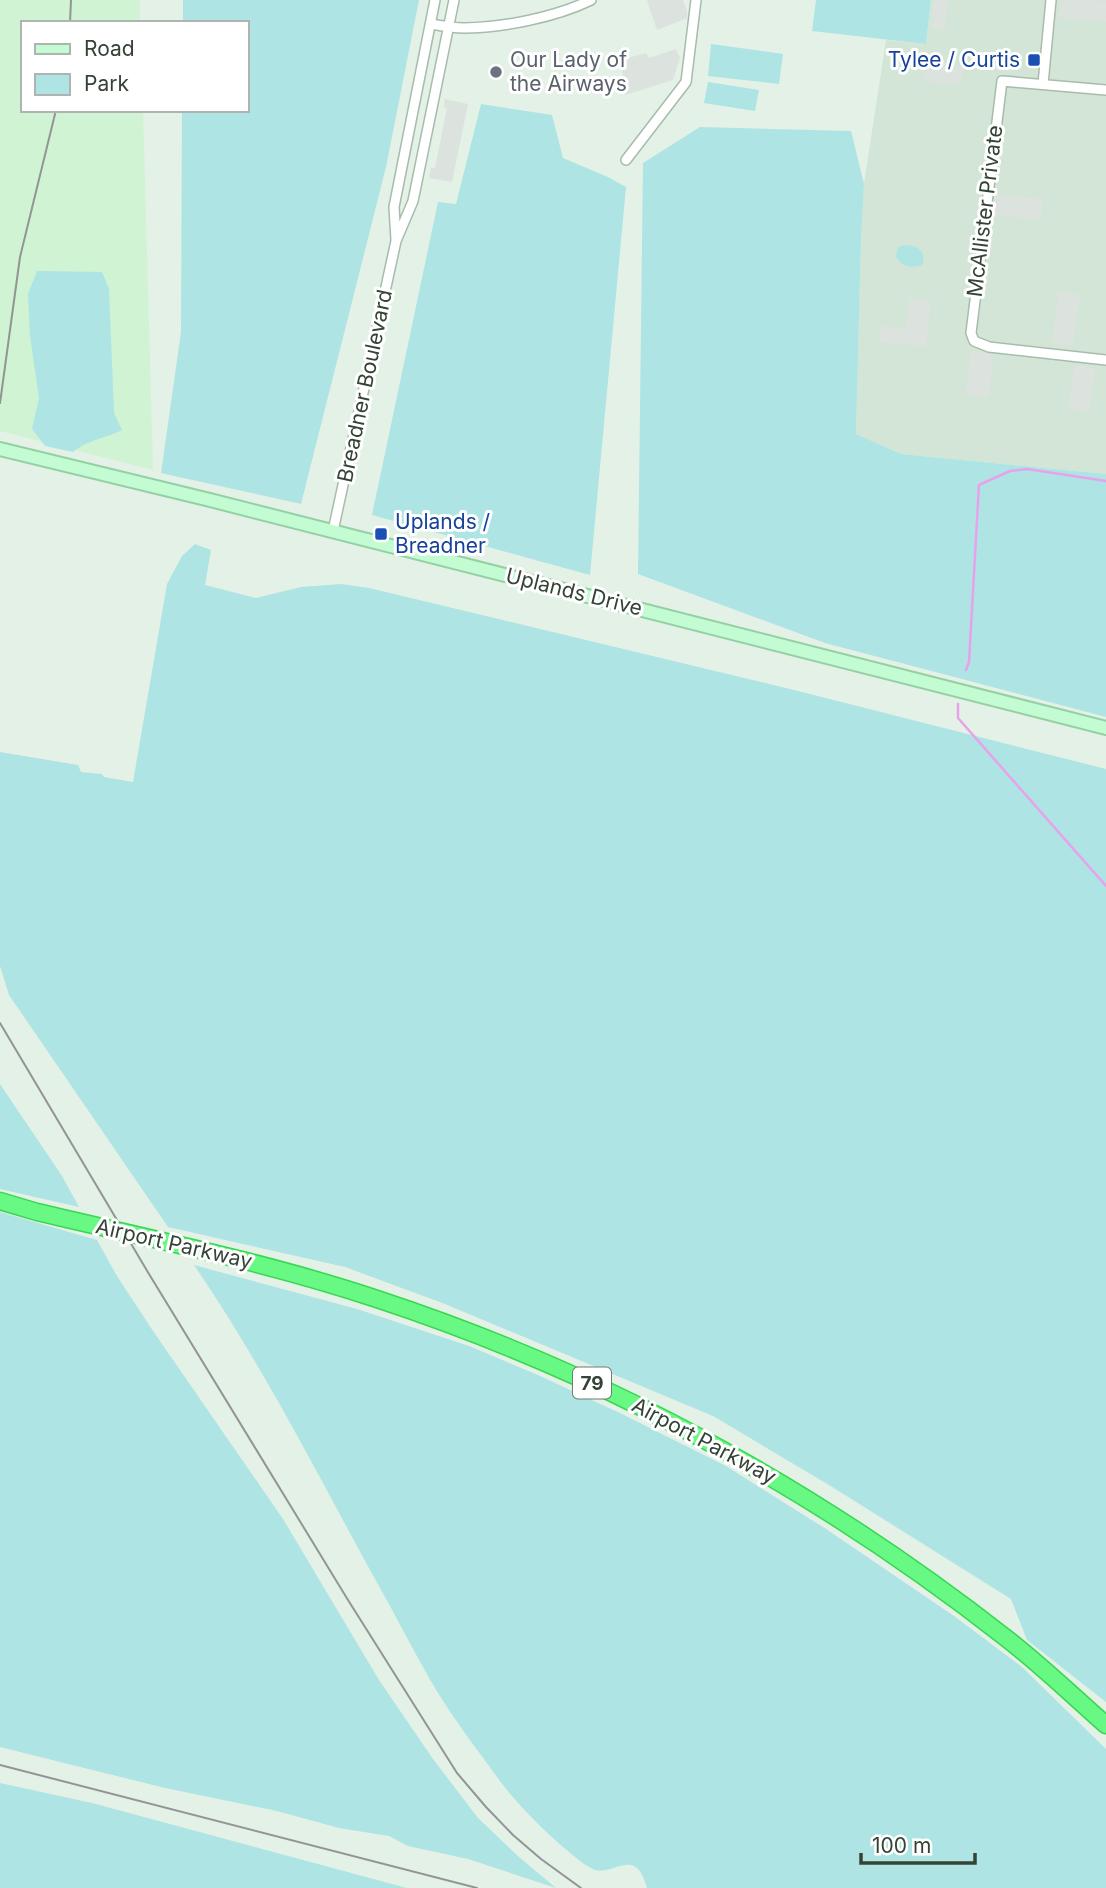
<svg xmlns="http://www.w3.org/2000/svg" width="1106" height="1888" font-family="Inter,sans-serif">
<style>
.residential{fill:#d2e5d6}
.commercial{fill:#cff3d3}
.green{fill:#aee4e3}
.parking{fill:#dce2dd}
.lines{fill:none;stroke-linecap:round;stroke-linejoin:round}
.stream{stroke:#e8a2ec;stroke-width:2.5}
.street-casing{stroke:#a7bcab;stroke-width:12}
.secondary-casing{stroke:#95d0a4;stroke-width:16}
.highway-casing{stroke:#39d652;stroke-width:19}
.street{stroke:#fff;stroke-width:9}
.secondary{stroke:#c3fcd3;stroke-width:12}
.highway{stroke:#68f884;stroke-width:16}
.tram{stroke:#949494;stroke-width:2}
.transit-dot{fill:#1a4fb4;stroke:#fff;stroke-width:2.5}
.worship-dot{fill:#6b7280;stroke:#fff;stroke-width:2.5}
.labels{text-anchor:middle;stroke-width:6;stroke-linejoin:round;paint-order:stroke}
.shield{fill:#fff;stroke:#717b72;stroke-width:2}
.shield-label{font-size:19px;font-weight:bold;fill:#344336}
.worship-label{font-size:21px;fill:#5b616d;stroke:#fff;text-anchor:start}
.transit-label{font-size:21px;fill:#164399;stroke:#fff;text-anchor:end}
.street-label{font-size:21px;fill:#344336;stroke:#fff}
</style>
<rect width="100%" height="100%" fill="#e4f1e7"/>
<path class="residential" d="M931,0H1106V474L901,454L856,434L861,241L864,184L886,40L926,44Z"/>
<path class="commercial" d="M0,0H140V23H23V110H143L153,470L0,431Z"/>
<path class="green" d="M183,0H419L386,167L301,504L161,473L181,332L182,110H247V23H183Z
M816,0H931L926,44L812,31Z
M711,44L783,54L779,84L708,76Z
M708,82L759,90L755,111L704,103Z
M481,104L552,115L563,158L608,177L626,187L590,575L372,515L438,202L456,204Z
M700,127L851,131L864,184L861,241L856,434L901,454L1106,474V717L825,643L638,574L643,163Z
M905,245C918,246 927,251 922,265C911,268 903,268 896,257L898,247Z
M37,271L102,272L109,289L114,413L122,430C104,439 89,439 73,452L45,446L32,429L39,398L30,336L28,294Z
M195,544L211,550L205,585L256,598L301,587L341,584L369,588L794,690L1106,769V1702L1027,1640L1011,1599L829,1485L713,1416L445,1304L345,1267L168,1227L9,995L0,966V752L78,765L81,772L102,774L104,777L133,782L167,584L182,556Z
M0,1084L62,1176L79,1207L0,1189Z
M0,1212L97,1240L117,1276L153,1331L283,1519L379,1680L433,1759L478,1818L519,1857L556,1888L468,1859L408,1846L389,1836L339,1828L277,1811L165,1788L0,1747Z
M194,1265L357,1309L469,1346L538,1375L624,1415L726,1466L826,1529L954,1616L1022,1667L1106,1749V1888H647C635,1844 614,1878 593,1869C582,1864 572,1854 563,1847C539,1826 516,1803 497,1777C480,1753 461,1729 445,1704C425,1673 408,1639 390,1606C326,1492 268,1373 194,1265Z
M0,1783L92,1803L407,1888H0Z"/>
<path class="parking" d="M647,0H683L687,11V18L657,30Z
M934,0H948L945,31L931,29Z
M1061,0L1106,1V22L1059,18Z
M676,49L680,58L673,80L625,95L621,60L646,53L649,58Z
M936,61L964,66L960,85L923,81L925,66Z
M445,99L468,104L452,182L429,178L431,168H435L447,108L444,107Z
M992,194L1043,199L1041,220L990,215Z
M1059,292L1080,295L1073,346L1052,343Z
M909,298L931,300L926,347L879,342L880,326L906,328Z
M971,351L991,353L990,358H993L989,397L965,395Z
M1074,365L1095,368L1090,412L1068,409Z"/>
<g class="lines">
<path class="stream" d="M966,670L969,662L979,485L1010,471L1027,469L1106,481
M958,704V718L1106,886"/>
<g class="street-casing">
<path id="street" d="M431,24C442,26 453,28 464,28C502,28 556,17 591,0
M1043,84L1051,0
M1106,90L1002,81L971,333L974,341L989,347L1106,360
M626,160L686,82L696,0
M396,240L394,207L435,0
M333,531L396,241L413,201L454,0"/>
</g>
<g class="secondary-casing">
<path id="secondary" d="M0,449L210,500L1106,728"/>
</g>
<g class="highway-casing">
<path id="highway" d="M0,1201L37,1212C151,1239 266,1262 377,1299C605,1374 816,1489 1006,1638C1041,1665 1073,1696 1106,1725"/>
</g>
<use href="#street" class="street"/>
<use href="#secondary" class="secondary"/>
<use href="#highway" class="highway"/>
<path class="tram" d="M70,23L71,0
M0,403L20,257L56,110
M0,1023L149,1274L348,1600L457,1773L486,1807L513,1835L541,1859L581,1888
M0,1765L477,1888"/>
</g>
<g class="transit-dot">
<rect x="1027" y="53" width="14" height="14" rx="3.5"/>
<rect x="374" y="527" width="14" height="14" rx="3.5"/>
</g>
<circle class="worship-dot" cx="496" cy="72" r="7"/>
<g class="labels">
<rect class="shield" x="573" y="1367.5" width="38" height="31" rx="5"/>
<g class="shield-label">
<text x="592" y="1390">79</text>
</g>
<g class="worship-label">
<text x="510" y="67">Our Lady of<tspan x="510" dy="24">the Airways</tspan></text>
</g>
<g class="transit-label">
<text x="1020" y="67">Tylee / Curtis</text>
<text x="395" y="529" text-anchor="start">Uplands /<tspan x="395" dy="24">Breadner</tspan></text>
</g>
<g class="street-label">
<text transform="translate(985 211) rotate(-83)" y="7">McAllister Private</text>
<text transform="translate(365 386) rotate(-78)" y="7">Breadner Boulevard</text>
<text transform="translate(574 592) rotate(14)" y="7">Uplands Drive</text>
<text transform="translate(174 1244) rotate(13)" y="7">Airport Parkway</text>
<text transform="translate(704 1441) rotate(28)" y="7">Airport Parkway</text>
</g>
</g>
<rect x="21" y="21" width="228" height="91" fill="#ffffff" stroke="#aeb4af" stroke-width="2"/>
<rect x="35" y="44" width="35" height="10" fill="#c3fcd3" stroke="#aeb4af" stroke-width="2"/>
<text x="84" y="56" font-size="21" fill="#344336">Road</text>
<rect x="35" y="74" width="35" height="21" fill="#aee4e3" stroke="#aeb4af" stroke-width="2"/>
<text x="84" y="91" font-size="21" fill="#344336">Park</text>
<path d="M861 1853v10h114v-10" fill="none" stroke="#344336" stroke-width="3.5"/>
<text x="872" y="1853" font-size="21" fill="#344336" stroke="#ffffff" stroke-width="5" paint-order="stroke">100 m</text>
</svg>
